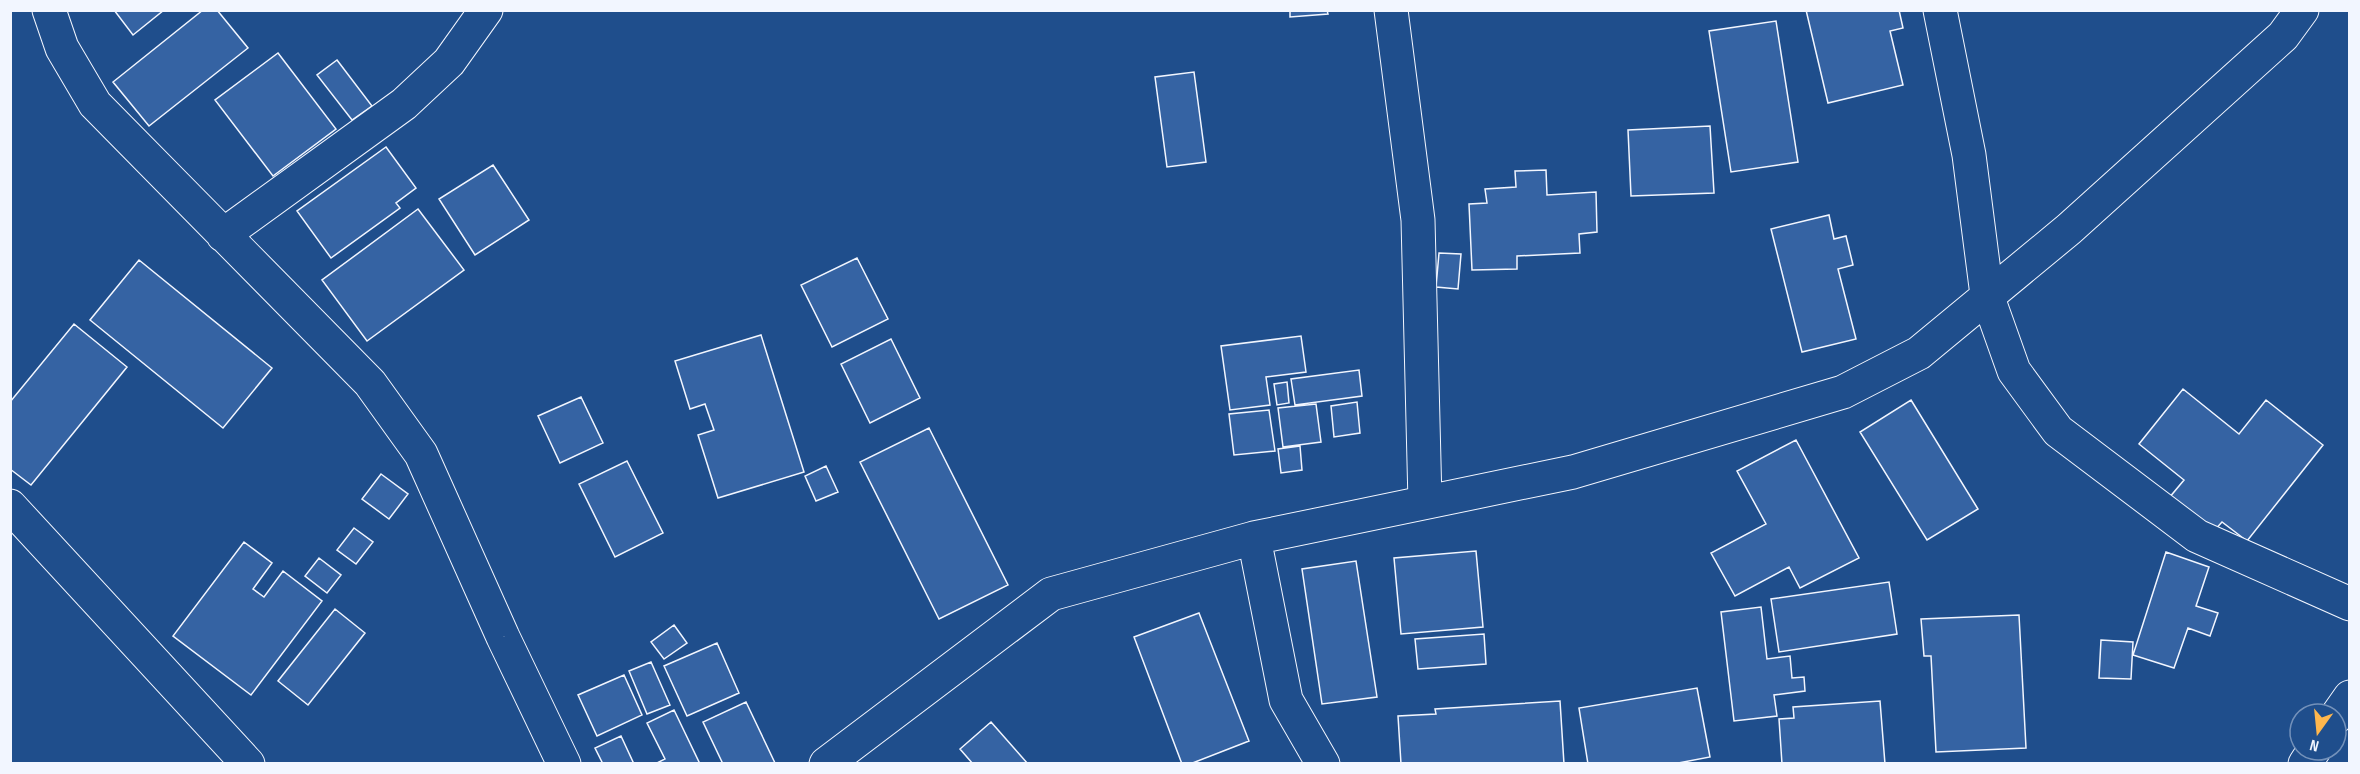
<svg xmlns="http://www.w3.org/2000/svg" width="2360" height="774" font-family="'Sofia Sans Condensed',sans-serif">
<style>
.building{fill:#3563a3;stroke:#f2f6ff;stroke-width:1.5}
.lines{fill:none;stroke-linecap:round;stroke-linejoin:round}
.minor-casing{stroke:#f2f6ff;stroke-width:35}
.minor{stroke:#1f4e8c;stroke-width:33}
</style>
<rect width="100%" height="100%" fill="#1f4e8c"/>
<path class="building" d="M114,10H164L133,35Z
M203,10H217L248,48L149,126L113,82Z
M1290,10H1327L1328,14L1290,17Z
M1806,10H1899L1903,28L1890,31L1903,85L1828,103Z
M1776,21L1798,162L1731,172L1709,31Z
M278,53L336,129L273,176L215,100Z
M337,60L372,106L352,120L317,75Z
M1194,72L1206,162L1167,167L1155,77Z
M1710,126L1714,193L1631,196L1628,130Z
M386,147L416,188L396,203L400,208L331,258L297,211Z
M493,165L529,220L475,255L439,199Z
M1546,170L1547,195L1596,192L1597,232L1579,234L1580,253L1517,256V269L1472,270L1469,204L1487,203L1485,189L1516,187L1515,171Z
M418,209L464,270L367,341L322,280Z
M1829,215L1834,239L1846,236L1853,265L1838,269L1856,339L1802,352L1771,229Z
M1439,253L1461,254L1458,289L1436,287Z
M857,258L888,319L832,347L801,285Z
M139,260L272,368L223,428L90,320Z
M74,324L127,367L31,485L10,469V402Z
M761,335L804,472L718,498L698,435L714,430L705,404L690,409L675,361Z
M1301,336L1306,372L1266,377L1270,405L1230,410L1221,346Z
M891,339L920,398L870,423L841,364Z
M1359,370L1362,396L1295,405L1291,379Z
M1287,382L1289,403L1277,405L1274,384Z
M2183,389L2239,434L2266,400L2323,445L2247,541L2222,522L2213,532L2169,498L2184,480L2139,444Z
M581,397L603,443L560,463L538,416Z
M1911,400L1978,509L1927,540L1860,432Z
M1357,402L1360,433L1334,437L1331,406Z
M1316,404L1321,442L1283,447L1278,408Z
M1269,410L1275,451L1234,455L1229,414Z
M929,428L1008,585L939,619L860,462Z
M1796,440L1859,558L1800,588L1789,567L1735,596L1711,553L1766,524L1737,471Z
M1300,446L1302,470L1281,473L1278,449Z
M627,461L663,533L615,557L579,484Z
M826,466L838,492L816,501L805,476Z
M381,474L408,494L389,519L362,499Z
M354,528L373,542L356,564L337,550Z
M244,542L272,563L253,589L264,597L283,571L322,601L251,695L173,636Z
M1476,551L1483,627L1401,634L1394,558Z
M2166,552L2209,567L2196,606L2218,613L2210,636L2188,628L2174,668L2133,655Z
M319,558L341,575L327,593L305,576Z
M1356,561L1377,697L1322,704L1302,569Z
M1889,582L1897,634L1779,652L1771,599Z
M1761,607L1767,659L1790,656L1792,678L1804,677L1805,691L1774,695L1777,716L1734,721L1721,612Z
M335,609L365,633L308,705L278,681Z
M1199,613L1249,741L1190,764H1182L1134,637Z
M2019,615L2026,748L1936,752L1931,656H1924L1921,619Z
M674,625L687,643L664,659L651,642Z
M1484,634L1486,664L1418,669L1415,639Z
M2101,640L2133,642L2131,679L2099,678Z
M717,643L739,693L687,716L664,666Z
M651,662L670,705L647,714L629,671Z
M624,675L642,715L597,736L578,695Z
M1697,688L1710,757L1673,764H1588L1579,708Z
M1560,701L1564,764H1401L1398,716L1436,714L1435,709Z
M1880,701L1885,764H1782L1779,719L1794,718L1793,707Z
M746,702L775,763L723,764L703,722Z
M674,710L700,764H655L665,759L647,723Z
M991,722L1028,764H973L960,749Z
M621,736L634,764H603L595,748Z"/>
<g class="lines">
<g class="minor-casing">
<path id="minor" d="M49,10L62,48L95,104L370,383L421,454L503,637L564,764
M1391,10L1418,220L1425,502
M1940,10L1969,155L1987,295L2014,371L2058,431L2197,536L2350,604
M223,235L404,104L449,62L486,10
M10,506L248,764
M1254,538L1286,700L1323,764
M2336,717L2350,697
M826,764L1051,594L1254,538L1573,472L1843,392L1919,353L2069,229L2283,36L2302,10
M2305,764L2314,750"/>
</g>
<use href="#minor" class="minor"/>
</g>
<rect width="2360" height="774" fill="none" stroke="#f2f6ff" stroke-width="24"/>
<g transform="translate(2318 732) rotate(195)"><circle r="28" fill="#1f4e8c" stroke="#7391ba" stroke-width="1.5"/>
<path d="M0-4.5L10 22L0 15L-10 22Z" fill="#ffb74d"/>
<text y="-9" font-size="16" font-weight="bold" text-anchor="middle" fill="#f2f6ff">N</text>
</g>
</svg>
